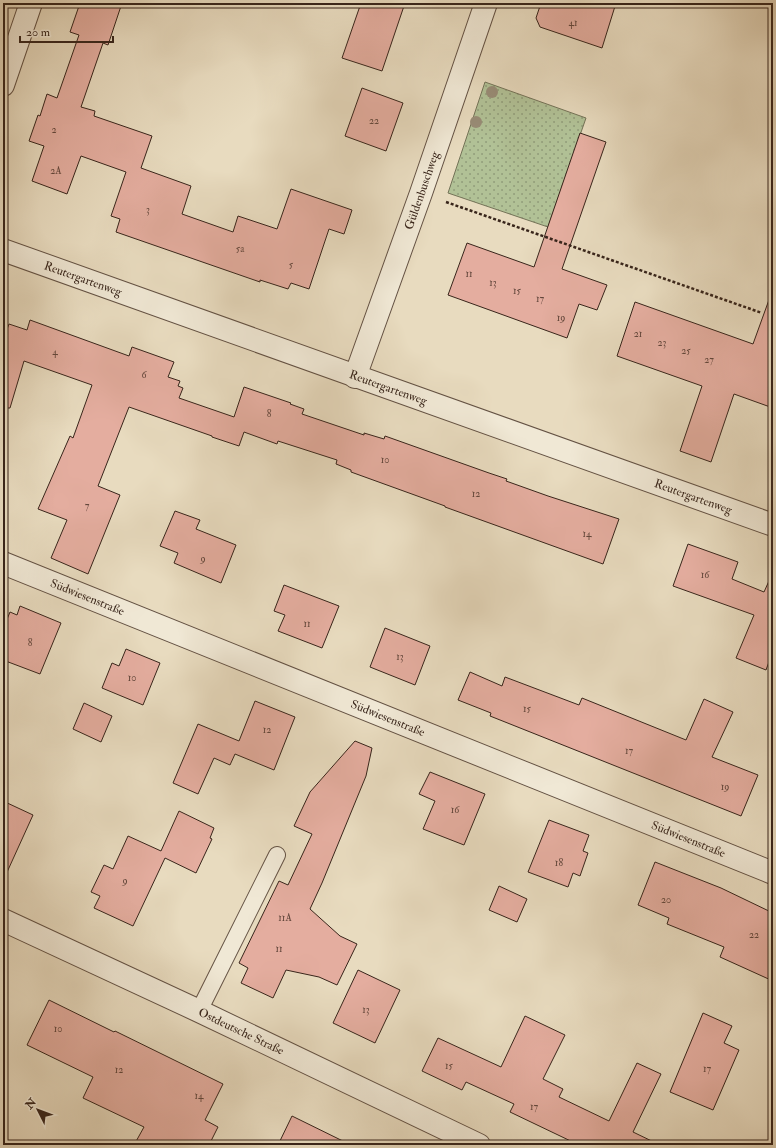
<svg xmlns="http://www.w3.org/2000/svg" width="776" height="1148" font-family="'IM FELL Double Pica',serif">
<style>
.park{fill:url(#park-dots);stroke:#747358}
.building{fill:#e4ad9f;stroke:#38251b}
.lines{fill:none;stroke-linecap:round;stroke-linejoin:round}
.lane-casing{stroke:#645244;stroke-width:18}
.street-casing{stroke:#645244;stroke-width:24}
.path{stroke:#38251b;stroke-width:2.5;stroke-dasharray:3 2;stroke-linecap:butt}
.lane{stroke:#f0e8d5;stroke-width:16}
.street{stroke:#f0e8d5;stroke-width:22}
.tree{fill:#988c76}
.labels{text-anchor:middle;stroke-width:4;stroke-linejoin:round;paint-order:stroke}
.number-label{font-size:10px;fill:#63473c}
.street-label{font-size:12px;fill:#38251b;stroke:#f0e8d5}
</style>
<defs>
<pattern id="park-dots" width="8" height="8" patternUnits="userSpaceOnUse"><rect width="8" height="8" fill="#b1c196"/><path d="M2 2h.1M6 6h.1" fill="none" stroke="#919d7a" stroke-width="1.8" stroke-linecap="round"/></pattern>
</defs>
<rect width="100%" height="100%" fill="#e8dbbf"/>
<filter id="stains"><feTurbulence type="fractalNoise" baseFrequency=".005" numOctaves="4"/><feColorMatrix values="0 0 0 0 .2 0 0 0 0 .09 0 0 0 0 .02 0 0 0 .5 -.17"/></filter>
<radialGradient id="worn" r=".72"><stop offset=".6" stop-color="#630" stop-opacity="0"/><stop offset="1" stop-color="#630" stop-opacity=".3"/></radialGradient>
<path class="park" d="M485,82L586,118L548,227L448,193Z"/>
<path class="building" d="M80,3H122L108,45L103,43L81,107L95,111L94,116L152,136L141,168L191,186L182,214L233,232L238,216L277,229L291,189L352,210L344,234L329,229L309,289L291,283L288,289L260,280V282L116,232L120,219L111,216L126,172L81,156L67,194L32,181L44,146L29,141L38,115L40,116L47,94L57,98L79,35L70,32Z
M361,3H405L382,71L342,58Z
M541,3H616L602,48L540,27L536,18Z
M362,88L403,103L386,151L345,136Z
M580,133L606,142L562,269L607,285L597,310L579,304L567,338L448,295L467,243L534,267Z
M770,297L773,298V408L734,394L711,462L680,451L702,386L617,356L635,302L753,344Z
M30,320L129,356L132,347L174,362L168,377L180,381L178,386L183,388L179,398L234,417L244,387L291,403L290,404L304,409L302,414L364,435V433L384,439L385,436L489,473L507,479L506,481L548,496L619,519L603,564L445,507V506L351,472V470L336,464L337,460L278,441L277,444L244,432L239,446L212,437V436L129,407L98,486L120,495L88,574L51,558L67,520L38,509L70,436L73,438L92,385L24,361L10,408H3V340L9,324L27,330Z
M175,511L200,520L196,529L236,545L221,583L174,563L178,553L160,546Z
M688,544L738,562L732,579L764,592L773,572V651L766,670L736,658L754,615L673,586Z
M284,585L339,606L322,648L278,631L285,615L274,611Z
M20,606L61,623L40,674L3,660V629L10,612L17,615Z
M385,628L430,646L415,685L370,667Z
M126,649L160,663L143,705L102,688L112,663L119,666Z
M470,672L502,686L505,677L579,705L582,698L686,740L704,699L733,712L712,757L758,775L741,816L490,716L491,713L458,700Z
M255,701L295,717L274,770L235,754L230,765L214,758L198,794L173,783L198,724L239,741Z
M84,703L112,716L101,742L73,729Z
M355,741L372,748L366,776L322,883L310,909L340,936L357,944L337,985L319,977L286,970L273,998L241,983L248,968L239,963L279,881L288,885L312,834L294,826L310,792Z
M430,772L485,794L464,845L423,829L435,801L419,794Z
M3,801L33,815L3,881Z
M179,811L214,828L210,838L212,839L196,873L165,858L133,926L94,908L100,896L91,892L104,865L113,869L128,836L161,851Z
M549,820L589,835L583,851L588,853L580,876L573,873L568,887L528,872Z
M655,862L721,888L773,913V981L720,957L724,947L667,924L669,918L638,905Z
M499,886L527,899L517,922L489,910Z
M358,970L400,990L375,1043L333,1023Z
M49,1000L114,1032L115,1031L223,1084L205,1120L218,1127L209,1145H134L144,1127L83,1098L93,1077L27,1045Z
M703,1013L732,1026L724,1043L739,1050L713,1110L670,1092Z
M525,1016L565,1035L543,1079L563,1089L559,1097L609,1121L637,1063L661,1074L633,1132L660,1145H579L510,1112L514,1104L466,1082L462,1090L422,1071L438,1038L501,1067Z
M292,1116L351,1145H278Z"/>
<g class="lines">
<g class="lane-casing">
<path id="lane" d="M199,1011L277,855"/>
</g>
<g class="street-casing">
<g id="street">
<path d="M3,85L31,3"/>
<path id="s1" d="M3,250L773,525"/>
<path id="s2" d="M355,377L421,193L486,3"/>
<path id="s3" d="M3,563L773,873"/>
<path id="s4" d="M3,920L199,1011L479,1145"/>
</g>
</g>
<path class="path" d="M446,202L762,313"/>
<use href="#lane" class="lane"/>
<use href="#street" class="street"/>
</g>
<g class="tree">
<circle cx="492" cy="92" r="6"/>
<circle cx="476" cy="122" r="6"/>
</g>
<g class="labels">
<g class="number-label">
<text x="573" y="26">41</text>
<text x="374" y="124">22</text>
<text x="54" y="133">2</text>
<text x="56" y="174">2A</text>
<text x="148" y="213">3</text>
<text x="240" y="252">5a</text>
<text x="291" y="268">5</text>
<text x="469" y="277">11</text>
<text x="493" y="286">13</text>
<text x="517" y="294">15</text>
<text x="540" y="302">17</text>
<text x="561" y="321">19</text>
<text x="638" y="337">21</text>
<text x="662" y="346">23</text>
<text x="686" y="354">25</text>
<text x="55" y="355">4</text>
<text x="709" y="363">27</text>
<text x="144" y="378">6</text>
<text x="269" y="417">8</text>
<text x="385" y="463">10</text>
<text x="476" y="497">12</text>
<text x="87" y="509">7</text>
<text x="587" y="537">14</text>
<text x="203" y="562">9</text>
<text x="705" y="578">16</text>
<text x="307" y="627">11</text>
<text x="30" y="646">8</text>
<text x="400" y="660">13</text>
<text x="132" y="681">10</text>
<text x="527" y="712">15</text>
<text x="267" y="733">12</text>
<text x="629" y="754">17</text>
<text x="725" y="790">19</text>
<text x="455" y="813">16</text>
<text x="559" y="866">18</text>
<text x="125" y="884">9</text>
<text x="666" y="903">20</text>
<text x="285" y="921">11A</text>
<text x="754" y="938">22</text>
<text x="279" y="952">11</text>
<text x="366" y="1013">13</text>
<text x="58" y="1032">10</text>
<text x="449" y="1069">15</text>
<text x="707" y="1072">17</text>
<text x="119" y="1073">12</text>
<text x="199" y="1099">14</text>
<text x="534" y="1110">17</text>
</g>
<g class="street-label">
<text dy="4" stroke="none"><textPath href="#s2" startOffset="198">Güldenbuschweg</textPath></text>
<text dy="4" stroke="none"><textPath href="#s1" startOffset="85">Reutergartenweg</textPath></text>
<text dy="4" stroke="none"><textPath href="#s1" startOffset="409">Reutergartenweg</textPath></text>
<text dy="4" stroke="none"><textPath href="#s1" startOffset="733">Reutergartenweg</textPath></text>
<text dy="4" stroke="none"><textPath href="#s3" startOffset="91">Südwiesenstraße</textPath></text>
<text dy="4" stroke="none"><textPath href="#s3" startOffset="415">Südwiesenstraße</textPath></text>
<text dy="4" stroke="none"><textPath href="#s3" startOffset="739">Südwiesenstraße</textPath></text>
<text dy="4" stroke="none"><textPath href="#s4" startOffset="263">Ostdeutsche Straße</textPath></text>
</g>
</g>
<rect width="776" height="1148" fill="none" stroke="#e8dbbf" stroke-width="16"/>
<rect x="4" y="4" width="768" height="1140" fill="none" stroke="#38251b" stroke-width="2"/>
<rect x="8" y="8" width="760" height="1132" fill="none" stroke="#38251b"/>
<g transform="translate(38 1110) rotate(312)" stroke="#f0e8d5" stroke-width="3" paint-order="stroke">
<path d="M0-3L7 15L0 10L-7 15Z" fill="#38251b"/>
<text y="-6" font-size="11" font-weight="bold" text-anchor="middle" fill="#38251b">N</text>
</g>
<path d="M20 36v6h93v-6" fill="none" stroke="#38251b" stroke-width="2"/>
<text x="26" y="36" font-size="12" fill="#38251b" stroke="#f0e8d5" stroke-width="3" paint-order="stroke">20 m</text>
<rect width="100%" height="100%" filter="url(#stains)"/>
<rect width="100%" height="100%" fill="url(#worn)"/>
</svg>
